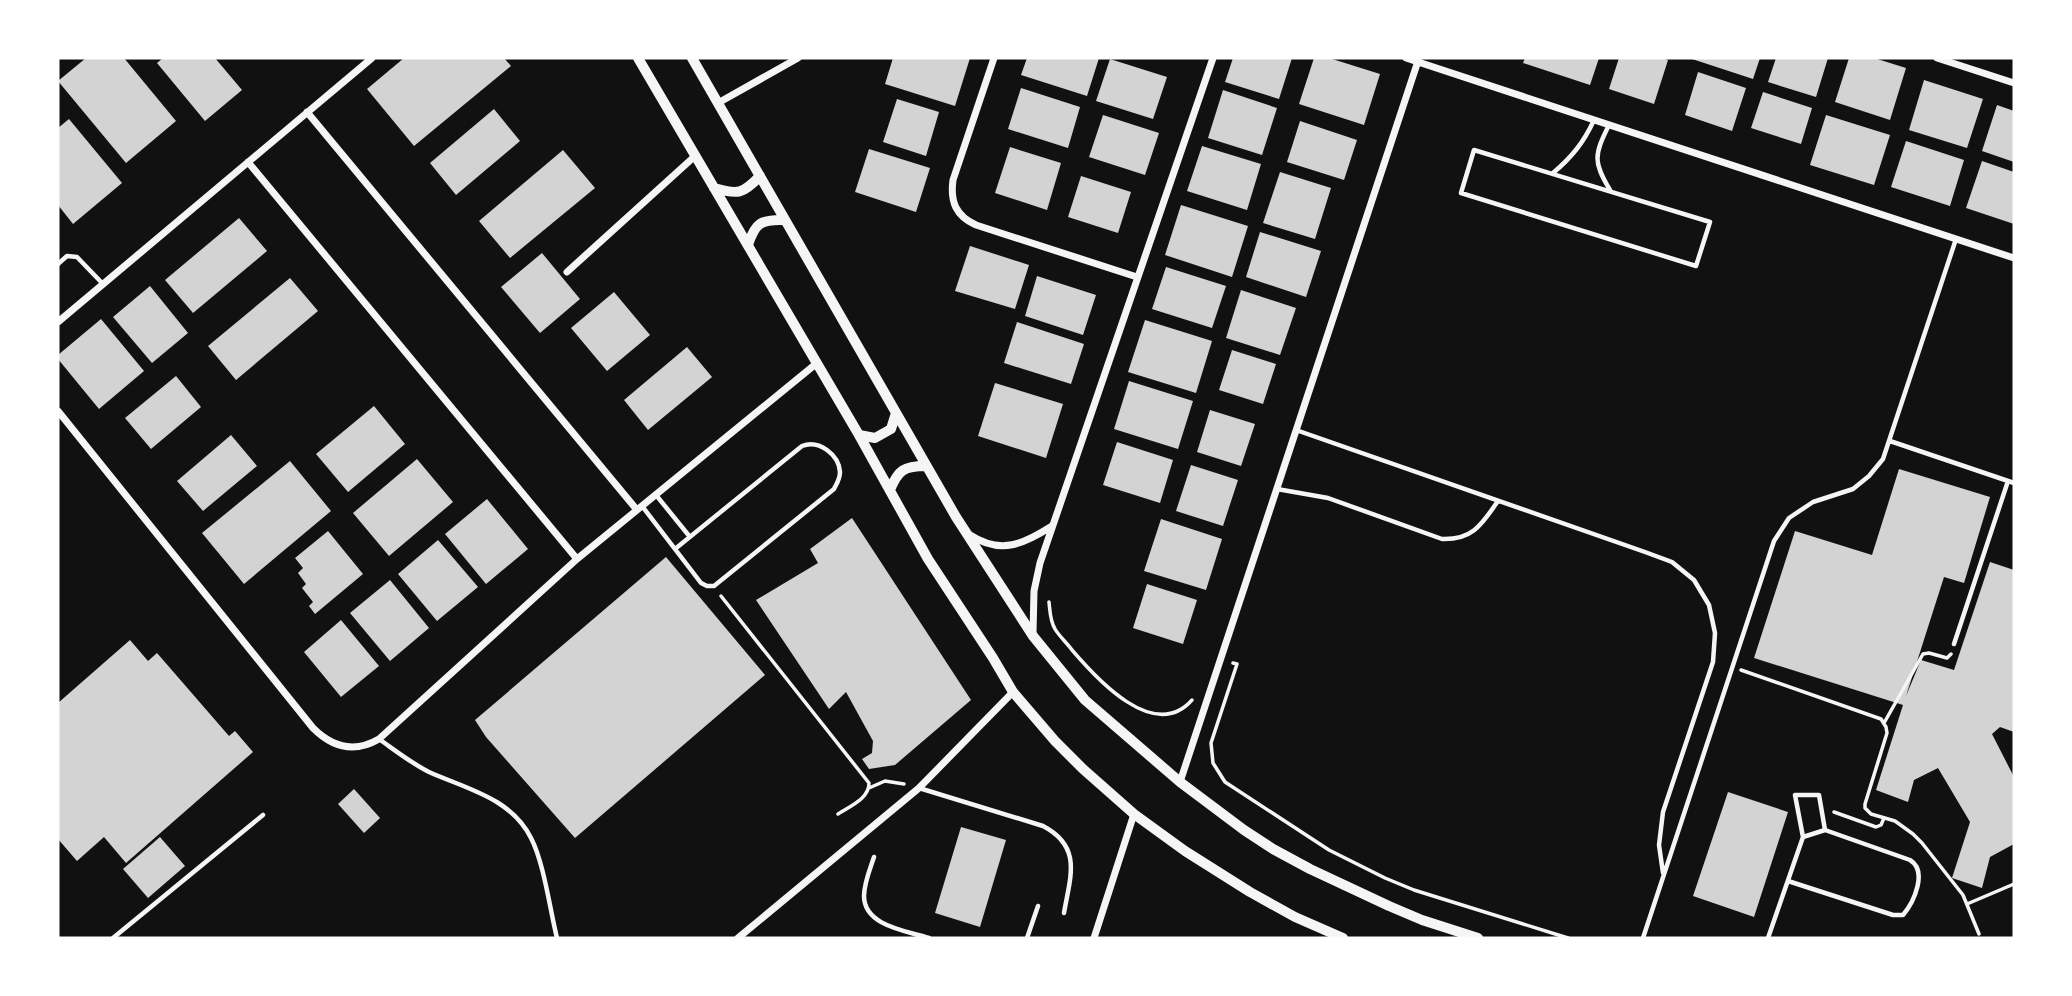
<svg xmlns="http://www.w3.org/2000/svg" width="2072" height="996" font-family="Georgia,serif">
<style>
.building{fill:#d3d3d3}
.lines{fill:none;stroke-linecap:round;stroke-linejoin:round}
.path{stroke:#f5f5f5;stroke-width:3.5}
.service{stroke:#f5f5f5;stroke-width:4.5}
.minor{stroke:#f5f5f5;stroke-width:7}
.tertiary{stroke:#f5f5f5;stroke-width:10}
</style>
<rect width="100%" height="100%" fill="#111"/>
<path class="building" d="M86,58H124L176,121L126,163L58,81Z
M163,58H215L242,90L205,121L157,63Z
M404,58H504L511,66L414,146L367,89Z
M893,58H970L955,106L885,84Z
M1027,58H1099L1087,96L1021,75Z
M1233,58H1292L1279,99L1225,82Z
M1314,58H1329L1380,74L1364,125L1299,104Z
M1525,58H1599L1590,85L1523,63Z
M1619,58H1662L1668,60L1654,104L1609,89Z
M1689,58H1760L1753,79Z
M1776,58H1828L1816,97L1768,82Z
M1849,58H1874L1906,68L1890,120L1835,102Z
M1110,59L1167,77L1153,119L1096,101Z
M1698,72L1746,88L1732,131L1685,115Z
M1924,80L1983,99L1967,148L1909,130Z
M1021,88L1080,107L1068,148L1008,129Z
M1223,90L1277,108L1262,155L1208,138Z
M1763,92L1812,108L1801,144L1751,128Z
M897,99L939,112L926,156L883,142Z
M1997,105L2014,111V162L1982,151Z
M494,109L520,141L456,195L430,163Z
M1103,115L1159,133L1145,175L1089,157Z
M1826,115L1890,135L1874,185L1810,165Z
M69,119L122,183L73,224L58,205V128Z
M1300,121L1357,140L1344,180L1287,162Z
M1906,141L1964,160L1950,206L1891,187Z
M1202,146L1261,164L1247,210L1187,191Z
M1010,147L1061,163L1047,210L995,193Z
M869,149L930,168L916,212L855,192Z
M563,150L595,188L510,258L479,221Z
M1982,161L2014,172V224L1966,208Z
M1280,172L1331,188L1315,239L1263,223Z
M1081,176L1131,192L1118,233L1068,217Z
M1181,205L1248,226L1232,277L1165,255Z
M239,218L267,251L193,313L165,280Z
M1260,232L1321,251L1306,297L1246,277Z
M970,246L1029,265L1015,309L955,291Z
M542,253L580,299L540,333L501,287Z
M1166,267L1226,286L1212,328L1152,309Z
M1037,276L1096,295L1083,335L1025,316Z
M290,278L318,311L236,380L208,346Z
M150,286L188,333L152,363L113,317Z
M1241,290L1296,308L1280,355L1226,338Z
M614,292L650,335L607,371L571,328Z
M101,319L144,371L99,409L58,359V355Z
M1145,320L1212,341L1196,393L1128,372Z
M1017,322L1084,344L1071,384L1004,363Z
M687,347L712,377L648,430L624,400Z
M1232,350L1276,364L1263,404L1219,390Z
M176,376L201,407L151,449L125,418Z
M1129,381L1193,401L1178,449L1114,429Z
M995,383L1063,404L1046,458L978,436Z
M374,406L405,444L348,492L316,454Z
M1210,410L1255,424L1241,466L1197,452Z
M231,435L257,466L203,511L177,481Z
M1117,442L1173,460L1160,503L1103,485Z
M417,459L453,502L389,556L353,513Z
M290,461L331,511L244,584L202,533Z
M1191,465L1238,480L1223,526L1176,511Z
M1899,469L1990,497L1964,583L1944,577L1906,696L1921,660L1954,670L1990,562L2014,570V732L2000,727L1992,734L2014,777V844L1990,857L1982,888L1952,878L1970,822L1938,768L1914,780L1908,802L1876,790L1903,705L1754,658L1795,531L1872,555Z
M487,499L528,549L486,584L445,534Z
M852,518L971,700L895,765L869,769L862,759L872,753L873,741L846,692L829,709L756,600L818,563L810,549Z
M1161,519L1222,539L1206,590L1144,571Z
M328,531L363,574L315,614L309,606L313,602L302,588L306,584L298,573L303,568L295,558Z
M438,540L478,587L437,621L398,574Z
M666,557L765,675L575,838L486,737L475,720Z
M390,580L429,628L390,661L350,613Z
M1147,584L1197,600L1183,644L1133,628Z
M341,620L379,666L341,697L304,652Z
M130,640L148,661L157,653L229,736L235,731L253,752L126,863L104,837L77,861L58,839V703Z
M354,789L380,818L364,833L338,804Z
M1728,792L1788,812L1754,917L1693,896Z
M961,827L1006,840L980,927L935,913Z
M160,837L185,866L148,898L123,869Z"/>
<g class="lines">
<path class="path" d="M721,596L869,783C869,799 850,806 838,814
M1049,602C1050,611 1050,621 1055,629C1059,636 1067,643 1072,650C1096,678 1154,743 1192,700
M1233,663L1237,664L1211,743L1213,763L1225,782L1329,850L1385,878L1414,890L1568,938
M1741,670L1881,719L1886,727L1887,733L1865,804V808L1871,814L1895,821L1913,834L1922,843L1963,895L1979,934
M1884,723L1923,654L1929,653L1947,658L1951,654
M869,788L885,781L904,784
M1834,812L1876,827L1881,825L1884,818
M1967,904L2014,884"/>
<path class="service" d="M1609,125C1594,155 1593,162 1610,190
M1474,150L1710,222L1696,266L1461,193Z
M1553,173C1572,157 1584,142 1594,120
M58,264L67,256L77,257L103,284
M1296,430L1645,552L1672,562L1694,580L1709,605L1715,633L1713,662L1663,812L1659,845L1663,873
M1890,441L2014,483
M1277,489L1328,498L1442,539C1473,540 1482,524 1498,501
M656,495L690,537
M642,506L701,583L707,586H714L834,489C837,483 840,479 840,472C839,455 819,439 802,446L675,549
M1954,644L2008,481
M379,739C396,751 411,763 429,772C467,789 511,798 531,838C544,863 550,910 557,938
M919,788L1043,826C1083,847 1070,877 1064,913
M874,857C870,869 864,883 864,896C864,926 907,931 929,938
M1788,881L1893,915H1903C1914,902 1928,871 1910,860L1825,830L1803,837
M113,938L263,815
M1027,938L1038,906
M1643,938L1774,541L1789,518L1813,502L1853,489L1869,476L1883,459L1956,239
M1768,938L1803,837L1795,795H1819L1825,830"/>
<path class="minor" d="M994,58L953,180C950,202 956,216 976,225L1137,277
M1406,58L2014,258
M1937,58L2014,83
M718,103L798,58
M307,112L637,510
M248,162L577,559
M567,272L695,156
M58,322L372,58
M58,411L313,728C333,748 355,753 379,739L577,559L817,363
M970,535C1001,555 1024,544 1052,526
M1033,633L1034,591L1040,563L1213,58
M1180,782L1419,58
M738,938L919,788L1013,692
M1094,938L1134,814"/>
<path class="tertiary" d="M638,58L859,435L928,559L993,658L1013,692L1055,741L1083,769L1134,814L1185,851L1250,892L1295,917L1343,938
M692,58L956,517L1033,636L1085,700L1180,782L1244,830L1273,849L1310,869L1389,906L1422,920L1478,938
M714,188C738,195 743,194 760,176
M748,245C755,223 761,219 785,220
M859,435L875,438L891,429L896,413
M890,490C898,470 904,466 926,466"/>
</g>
<rect width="2072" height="996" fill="none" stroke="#ffffff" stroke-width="119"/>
</svg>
